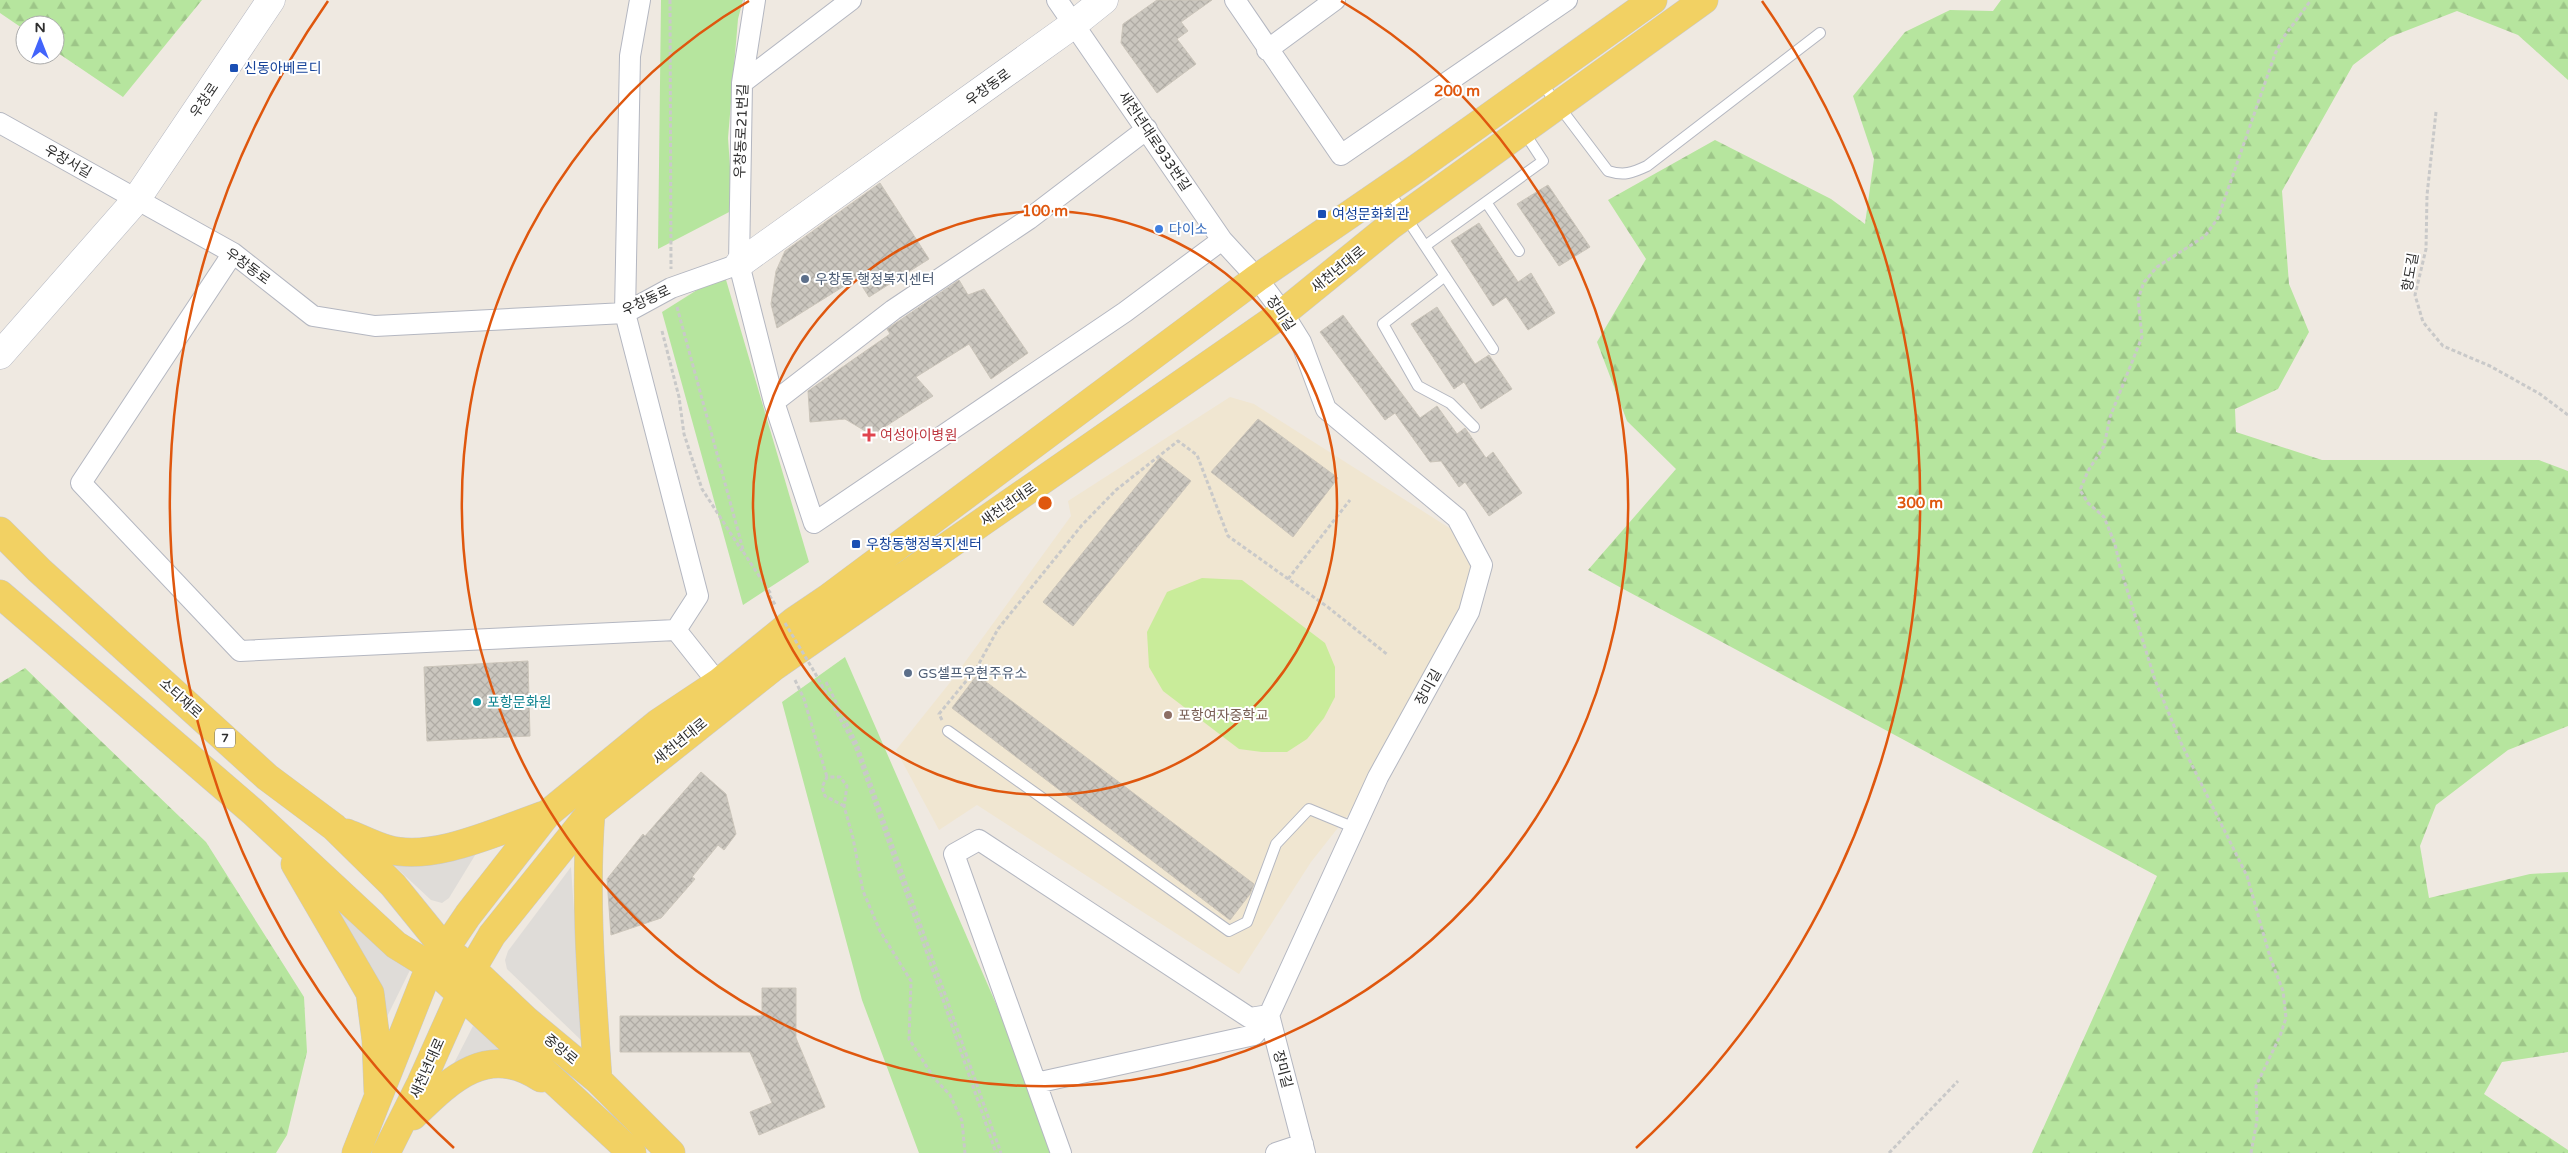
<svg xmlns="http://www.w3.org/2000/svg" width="2568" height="1153" font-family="'Varela Round','Noto Sans KR',sans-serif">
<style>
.education{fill:#f0e6d1}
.forest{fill:url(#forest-firs)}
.park{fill:#b6e59e}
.pitch{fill:#c9ec9a}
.plaza{fill:#dfdcd8}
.building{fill:url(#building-cross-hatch);stroke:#cbc5ba}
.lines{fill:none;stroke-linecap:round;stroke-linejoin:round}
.lane-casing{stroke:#b4b7c1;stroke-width:12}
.street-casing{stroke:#b4b7c1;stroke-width:22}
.secondary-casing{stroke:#b4b7c1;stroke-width:29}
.primary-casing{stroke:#c9c9c9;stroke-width:29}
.path{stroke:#c9c9c9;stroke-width:3;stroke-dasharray:4 2.5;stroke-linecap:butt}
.lane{stroke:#fff;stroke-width:10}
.street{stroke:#fff;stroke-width:20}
.secondary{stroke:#fff;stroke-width:28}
.primary{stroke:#f2d163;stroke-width:28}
.path-bridge{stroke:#c9c9c9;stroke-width:3;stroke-dasharray:4 2.5;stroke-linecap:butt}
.ring{fill:none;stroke:#df570e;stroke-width:2.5}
.transit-dot{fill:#1a4fb4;stroke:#fff;stroke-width:2}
.shop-dot{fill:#3f7fe0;stroke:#fff;stroke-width:2}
.service-dot{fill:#5c6f8a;stroke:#fff;stroke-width:2}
.health-dot{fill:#e0444e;stroke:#fff;stroke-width:2}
.culture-dot{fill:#0f9aa8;stroke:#fff;stroke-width:2}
.education-dot{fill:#8d6e63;stroke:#fff;stroke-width:2}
.labels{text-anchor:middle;stroke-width:4;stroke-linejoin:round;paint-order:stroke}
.shield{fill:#fff;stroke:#6d6d6d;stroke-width:1}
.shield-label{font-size:12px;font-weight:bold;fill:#2e2e2e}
.transit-label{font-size:14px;fill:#164399;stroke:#fff;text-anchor:start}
.street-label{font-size:14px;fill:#2e2e2e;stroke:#fff}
.shop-label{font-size:14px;fill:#366cbe;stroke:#fff;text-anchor:start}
.service-label{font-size:14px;fill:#4e5e75;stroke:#fff;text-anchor:start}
.health-label{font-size:14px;fill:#be3a42;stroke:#fff;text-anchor:start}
.culture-label{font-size:14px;fill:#0d838f;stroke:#fff;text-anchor:start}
.education-label{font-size:14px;fill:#785e54;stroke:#fff;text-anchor:start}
.centre{fill:#df570e;stroke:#fff;stroke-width:2.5}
.ring-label{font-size:15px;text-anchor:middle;font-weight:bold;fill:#df570e;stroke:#fff;stroke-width:4;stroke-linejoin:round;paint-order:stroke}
</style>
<defs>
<pattern id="forest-firs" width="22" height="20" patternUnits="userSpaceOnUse" patternTransform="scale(1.25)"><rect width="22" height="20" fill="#b6e59e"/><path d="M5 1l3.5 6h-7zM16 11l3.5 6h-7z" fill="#9dc588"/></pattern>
<pattern id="building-cross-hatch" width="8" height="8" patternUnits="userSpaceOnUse" patternTransform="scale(1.25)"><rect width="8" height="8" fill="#cbc7bf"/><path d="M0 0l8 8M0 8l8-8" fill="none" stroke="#afaba4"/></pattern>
</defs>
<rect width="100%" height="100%" fill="#efe9e1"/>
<path class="education" d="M1230,397L1254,404L1462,536L1482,565L1378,777L1311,862L1239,974L977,805L939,830L896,750L952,680L1071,516L1068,501Z"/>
<path class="forest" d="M0,0H202L123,97L55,51V25H25V30L0,13Z
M2001,0H2568V80L2518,35L2457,11L2390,37L2353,65L2282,191L2289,284L2309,332L2278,389L2235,409L2236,432L2322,460H2539L2568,471V726L2508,750L2436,805L2420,846L2429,898L2530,874L2568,872V1052L2502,1062L2484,1094L2568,1150V1153H2032L2157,876L1588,570L1676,469L1627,421L1597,342L1646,259L1608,200L1715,140L1831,199L1865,224L1874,159L1853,96L1905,32L1950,10L1993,11Z
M25,668L206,842L304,997L307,1052L287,1135L276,1153H0V683Z"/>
<path class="park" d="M661,0H743L738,19L728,138L733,210L658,249Z
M724,273L809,562L743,605L662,312Z
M845,657L1061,1153H919L862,1000L782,702Z"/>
<path class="pitch" d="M1202,578L1242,580L1325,643L1335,667V697L1324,718L1307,739L1287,752H1262L1239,749L1163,691L1149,667L1147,632L1167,592Z"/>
<path class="plaza" d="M477,852L449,898L442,903L431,900L387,859Z
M571,867L583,1042L507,969L505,960L508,951Z
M329,897L411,968L382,1027Z
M473,1026L517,1057L448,1075Z"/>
<path class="building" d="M1157,0H1212L1181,22L1188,31L1177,39L1196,64L1157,93L1121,43L1123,24Z
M880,183L929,259L869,297L857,278L777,328L771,304L776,271L785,251Z
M1548,185L1590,247L1559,266L1517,204Z
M1479,223L1518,282L1531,273L1555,313L1528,330L1506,297L1493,306L1451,241Z
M959,280L968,295L984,289L1028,353L991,379L969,344L916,377L933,396L872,435L845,419L810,422L808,391L890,334L887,329Z
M1437,307L1475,364L1489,355L1512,389L1481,409L1464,382L1454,389L1411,324Z
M1343,315L1420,418L1437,406L1457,434L1465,428L1486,458L1493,452L1522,493L1489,516L1465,482L1459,487L1441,461L1430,462L1395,413L1385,420L1320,332Z
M1258,419L1338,478L1293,537L1211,472Z
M1160,457L1191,481L1073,626L1043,602Z
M528,661L530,736L427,741L424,667Z
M977,675L1254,884L1250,894L1230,920L952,708Z
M701,772L726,794L736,834L724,850L718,845L692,877L695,879L661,918L611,935L607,879L643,834L645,836Z
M762,988H796V1038L825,1107L759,1135L750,1112L772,1103L750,1052H620V1016H762Z"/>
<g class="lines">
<g class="lane-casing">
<path id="lane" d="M1540,81L1608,171C1624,176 1632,173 1647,166L1820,33
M1388,190L1493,349
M1486,202L1519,251
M1425,246L1543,161L1524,132
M1445,276L1383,324L1418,386L1450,403L1474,427
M948,731L1229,931L1247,922L1276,844L1309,809L1355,828"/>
</g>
<g class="street-casing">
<path id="street" d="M755,0L742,83L739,264L774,402L814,523L1125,312L1222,240
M1235,0L1341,155L1567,0
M1267,50L1335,0
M742,83L851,0
M0,123L233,253L313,316L375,326L625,313L671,288L739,264
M233,253L81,483L240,651L676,630L698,596L625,313L630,56L640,0
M774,402L893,310L1029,219L1147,129
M676,630L718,683
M1269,1015L1305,1153
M1036,1083L1254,1035L1269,1015L1378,777L1469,612L1482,565L1457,518L1326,409L1301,342L1283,313L1257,278L1222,240L1057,0
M1061,1153L954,854L979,840L1250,1018L1269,1015
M1276,1153L1303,1144"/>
</g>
<g class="secondary-casing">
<path id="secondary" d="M739,264L1074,24L1104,0
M0,355L136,200L271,0"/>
</g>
<g class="primary-casing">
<path id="primary" d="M0,531L39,570L267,777L334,827L393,885L445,949L472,969L526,1020L598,1080L671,1153
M0,594L253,812L396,945L430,966L632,1153
M591,812C584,901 592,991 598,1080
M347,833C360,838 373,845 387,849C433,863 502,829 547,814
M295,864L370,993L376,1040L378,1091
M413,1116C451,1079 487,1043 541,1078
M356,1153L430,966L445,949L468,915L547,814L658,723L718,683L794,621L828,598L1257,278L1413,171L1653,0
M386,1153L421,1083L472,969L492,935L591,812L775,666L1283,313L1390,226L1704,0"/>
</g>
<path class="path" d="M670,0L671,269
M2436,112L2427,195L2426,249L2415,295L2423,322L2443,346L2490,366L2540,394L2568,415
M677,307L744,553L771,594
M662,331L679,397L684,434L702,489L742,551
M1288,579L1350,500
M766,590L776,606
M815,673L855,746L996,1153
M795,680L804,699L827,777
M826,682L857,744L1001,1153
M942,720L939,714L976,669L998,629L1082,525L1116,490L1178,441L1197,455L1228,536L1329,608L1388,655
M844,806L825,796L822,787L827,777H840L847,786L844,806L853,838L863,891L880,931L911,981L909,1039L934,1078L950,1095L962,1121L965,1153
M1889,1153L1958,1081
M2251,1153L2257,1120L2256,1086L2280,1036L2286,1018L2283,991L2270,957L2247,876L2182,745L2155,680L2120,567L2115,544L2104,517L2088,503L2080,490L2088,471L2104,446L2110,417L2142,337L2138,299L2144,282L2157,267L2205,236L2218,218L2275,54L2283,38L2311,0"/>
<use href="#lane" class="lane"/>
<use href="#street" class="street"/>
<use href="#secondary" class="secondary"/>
<use href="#primary" class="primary"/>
<path class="path-bridge" d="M785,623L815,673"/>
</g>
<g class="ring">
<circle cx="1045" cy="503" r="292"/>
<path d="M1341 1A583 583 0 1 1 749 1"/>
<path d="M454 1148A875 875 0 0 1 328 1M1762 1A875 875 0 0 1 1636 1148"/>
</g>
<g class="transit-dot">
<rect x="229" y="63" width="10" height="10" rx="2.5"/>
<rect x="1317" y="209" width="10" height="10" rx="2.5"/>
<rect x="851" y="539" width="10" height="10" rx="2.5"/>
</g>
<circle class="shop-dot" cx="1159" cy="229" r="5"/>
<g class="service-dot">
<circle cx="805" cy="279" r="5"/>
<circle cx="908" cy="673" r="5"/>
</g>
<path class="health-dot" d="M866.5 427.5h5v5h5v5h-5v5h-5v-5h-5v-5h5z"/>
<circle class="culture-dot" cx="477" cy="702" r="5"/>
<circle class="education-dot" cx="1168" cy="715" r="5"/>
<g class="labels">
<rect class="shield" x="215" y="728.5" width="20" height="19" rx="4"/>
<g class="shield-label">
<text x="225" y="742">7</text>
</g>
<g class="transit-label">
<text x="244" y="73">신동아베르디</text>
<text x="1332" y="219">여성문화회관</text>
<text x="866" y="549">우창동행정복지센터</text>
</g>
<g class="street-label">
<text transform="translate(988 87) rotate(-36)" y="5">우창동로</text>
<text transform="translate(204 100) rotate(-56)" y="5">우창로</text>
<text transform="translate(741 131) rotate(-88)" y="5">우창동로21번길</text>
<text transform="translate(1155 141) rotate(56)" y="5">새천년대로933번길</text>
<text transform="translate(68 161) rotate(30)" y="5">우창서길</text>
<text transform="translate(248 266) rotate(36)" y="5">우창동로</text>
<text transform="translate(1338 269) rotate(-39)" y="5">새천년대로</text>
<text transform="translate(2410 272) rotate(-80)" y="5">항도길</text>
<text transform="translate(646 300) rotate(-25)" y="5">우창동로</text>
<text transform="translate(1281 313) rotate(56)" y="5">장미길</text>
<text transform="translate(1008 504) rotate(-35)" y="5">새천년대로</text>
<text transform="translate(1428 687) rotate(-61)" y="5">장미길</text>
<text transform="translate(181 698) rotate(42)" y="5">소티재로</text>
<text transform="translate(680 741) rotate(-39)" y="5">새천년대로</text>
<text transform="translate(561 1049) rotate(40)" y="5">중앙로</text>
<text transform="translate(427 1068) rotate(-66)" y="5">새천년대로</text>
<text transform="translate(1283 1069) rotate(75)" y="5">장미길</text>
</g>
<g class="shop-label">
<text x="1169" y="234">다이소</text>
</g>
<g class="service-label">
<text x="815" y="284">우창동 행정복지센터</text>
<text x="918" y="678">GS셀프우현주유소</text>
</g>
<g class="health-label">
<text x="880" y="440">여성아이병원</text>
</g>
<g class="culture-label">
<text x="487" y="707">포항문화원</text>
</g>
<g class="education-label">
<text x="1178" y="720">포항여자중학교</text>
</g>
</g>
<circle cx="1045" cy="503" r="8" class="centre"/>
<g class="ring-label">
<text x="1457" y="96">200 m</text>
<text x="1045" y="216">100 m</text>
<text x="1920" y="508">300 m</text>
</g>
<g transform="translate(40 40)"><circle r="24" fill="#ffffff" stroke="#ababab"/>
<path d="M0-4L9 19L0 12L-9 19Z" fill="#4264fb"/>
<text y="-8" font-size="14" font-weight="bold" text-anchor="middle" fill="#2e2e2e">N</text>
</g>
</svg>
